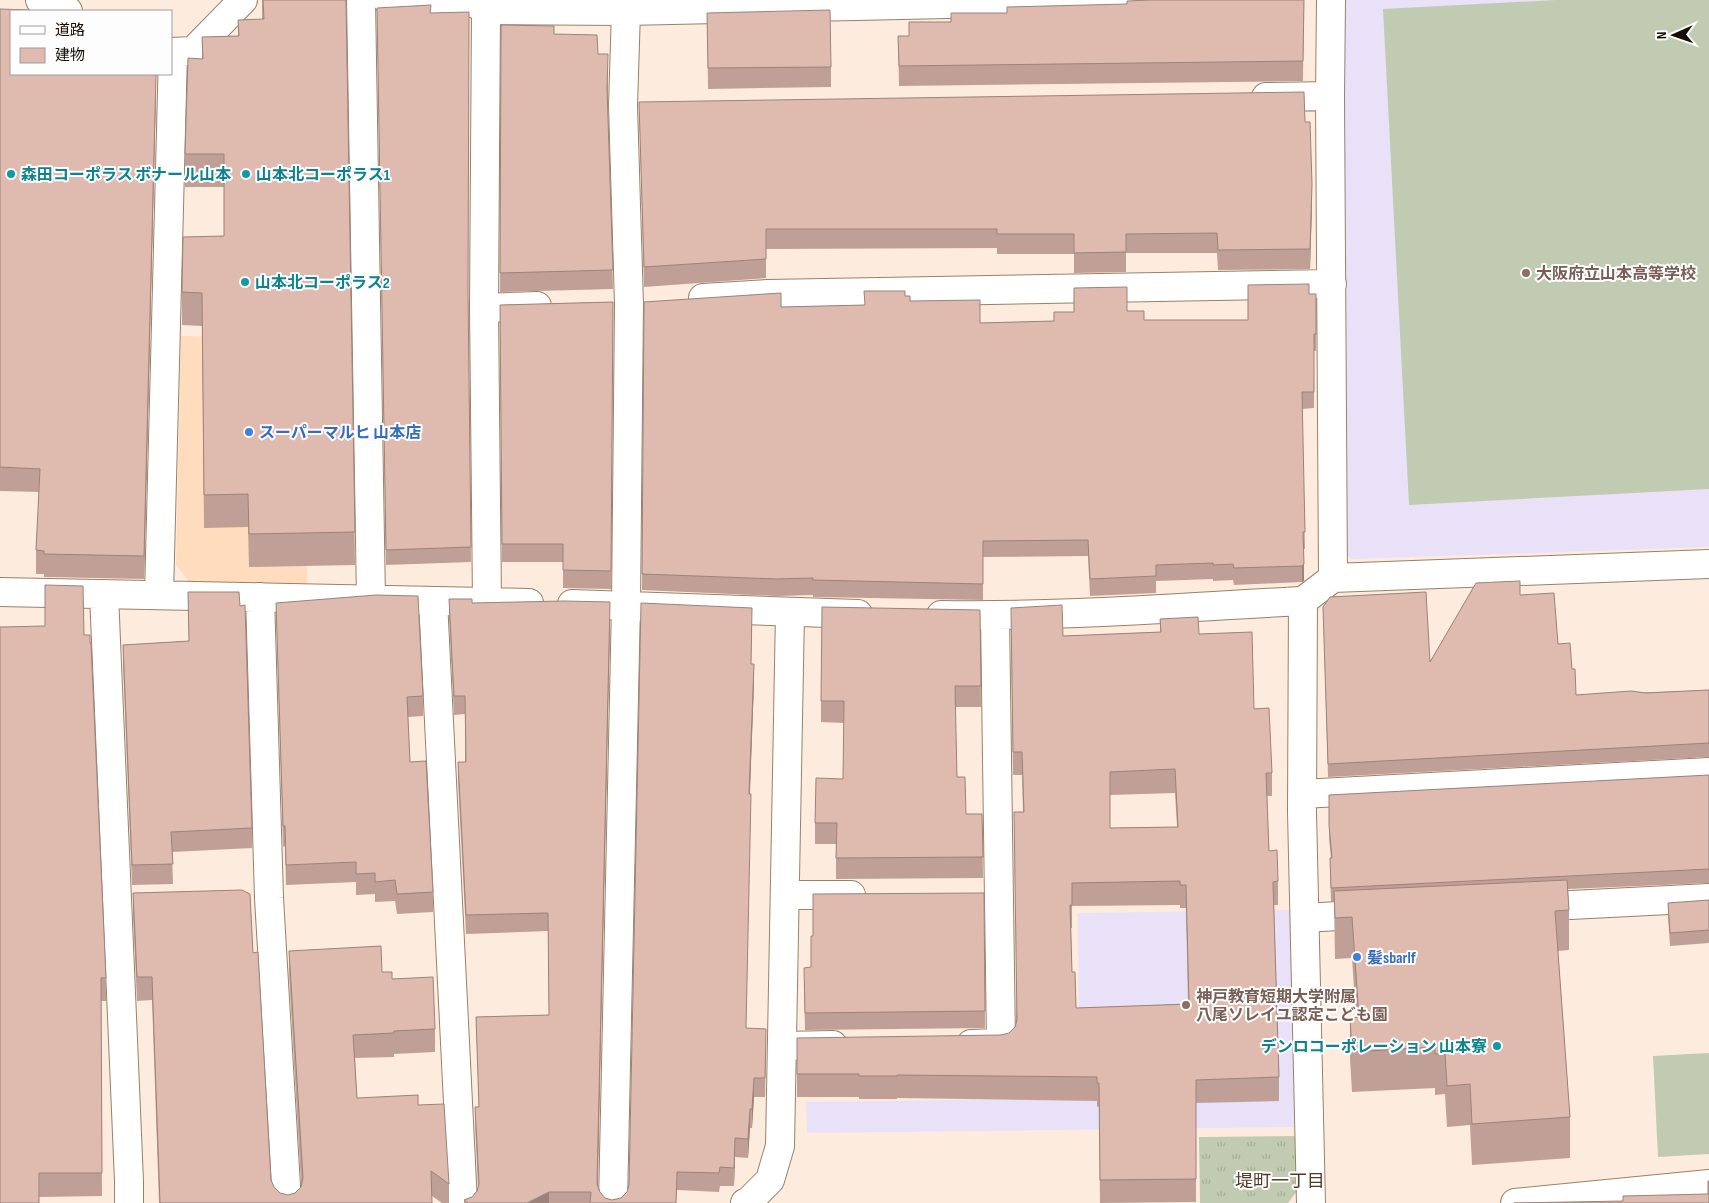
<svg xmlns="http://www.w3.org/2000/svg" width="1709" height="1203" font-family="'Sofia Sans Condensed','Noto Sans JP',sans-serif">
<style>
.built{fill:#ffdcbd}
.education{fill:#e8e1f7}
.grass{fill:url(#grass-tufts)}
.pitch{fill:#c1cbb1}
.lines{fill:none;stroke-linecap:round;stroke-linejoin:round}
.minor-casing{stroke:#998068;stroke-width:30}
.minor{stroke:#fff;stroke-width:28}
.wall{fill:#c0a096;fill-rule:evenodd}
.shaded-wall{fill:#9c827a}
.building{fill:#dfbaae;stroke:#9c827a;fill-rule:evenodd}
.culture-dot{fill:#0f9aa8;stroke:#fdfdfd;stroke-width:2}
.education-dot{fill:#8d6e63;stroke:#fdfdfd;stroke-width:2}
.shop-dot{fill:#3f7fe0;stroke:#fdfdfd;stroke-width:2}
.labels{text-anchor:middle;stroke-width:4;stroke-linejoin:round;paint-order:stroke}
.culture-label{font-size:16px;font-weight:bold;fill:#0d838f;stroke:#fdfdfd;text-anchor:start}
.education-label{font-size:16px;font-weight:bold;fill:#785e54;stroke:#fdfdfd;text-anchor:start}
.shop-label{font-size:16px;font-weight:bold;fill:#366cbe;stroke:#fdfdfd;text-anchor:start}
.neighbourhood-label{font-size:18px;fill:#523b26;stroke:#fdfdfd}
</style>
<defs>
<pattern id="grass-tufts" width="24" height="20" patternUnits="userSpaceOnUse" patternTransform="scale(1.25)"><rect width="24" height="20" fill="#c1cbb1"/><path d="M3 7l-1-3M5 7V3M7 7l1-3M15 17l-1-3M17 17v-4M19 17l1-3" fill="none" stroke="#a5ad97"/></pattern>
</defs>
<rect width="100%" height="100%" fill="#fdecdd"/>
<path class="built" d="M181,336L307,338V584L190,583L176,565Z"/>
<path class="education" d="M1344,0H1709V547L1351,559L1342,549Z
M1293,910L1295,1127L807,1133L806,1102L1079,1098L1078,913Z"/>
<path class="grass" d="M1299,1136L1300,1187L1288,1203H1200L1199,1137Z"/>
<path class="pitch" d="M1556,0H1709V489L1409,505L1383,9Z
M1709,1053V1154L1658,1157L1653,1056Z"/>
<g class="lines">
<g class="minor-casing">
<path id="minor" d="M40,0L68,11
M361,0L371,600
M387,0L474,3L486,10L626,11L1128,0
M1331,0L1330,96L1333,578
M486,10L484,308L487,602
M171,52L193,51L243,0
M1266,97L1330,96
M703,298L768,294L1332,284
M484,308L537,306
M0,592L529,603
M104,594L129,1181V1203
M159,595L173,53
M260,597L269,898L287,1203
M433,601L463,1203
M1303,601L1302,812L1311,1203
M572,604L858,614
M941,615C1062,617 1183,607 1303,601L1333,578L1709,564
M1302,794L1709,772
M785,895H851
M1531,907L1709,898
M1305,918L1371,914
M971,1044L1001,1043L995,616
M782,1046L833,1045
M613,1203L626,605L629,304L623,106L626,11
M745,1203L749,1201L770,1180L780,1146L790,612
M1515,1203L1709,1184"/>
</g>
<use href="#minor" class="minor"/>
</g>
<path class="wall" d="M262,0H346L355,565L249,567L248,527L204,528L202,326L182,325V292L224,236V187H185V154L202,59V37L238,36V20H262Z
M1304,0L1303,81L899,86L898,36H909L951,22L1007,13Z
M377,8L431,13L468,296L471,562L386,565Z
M0,9L11,11L156,90L144,579L44,577V574H36V550L39,492L0,491Z
M707,13L831,67V87L708,89Z
M501,25L554,34L598,54L608,73V97L613,289L500,292Z
M639,102L1305,122L1312,204L1310,269L1218,270L1217,253H1126V272L1074,273V254H997V248L766,249V278L644,287Z
M1309,294H1316V351H1314V408L1302,409L1305,549H1303L1304,581L1302,582L1234,585L1233,580L1213,581V579L1156,581V593L1090,596L1088,556L983,557V600L813,597V595L777,596L642,590L644,302L781,307L864,305L905,296L910,301L980,323L1054,321L1127,311L1144,320H1248Z
M613,302L611,589L563,588V562H502L500,305Z
M45,585L84,635L106,978V1001H101L102,1196L39,1197L45,626Z
M188,592L252,828V848L172,852L173,884L132,885L123,665V645L189,641Z
M1520,595L1558,644L1572,669L1576,695L1709,690V757L1328,777L1323,607L1430,662Z
M449,599L472,603L610,620L598,1186L600,1192L605,1198L612,1200L621,1198L627,1192L629,1185L752,626L751,664L754,682L750,794L746,1028L766,1047L765,1097H754L752,1128H750L748,1158L735,1157L734,1186H720L719,1192L677,1190L676,1203H464V1200L472,1197L477,1191L478,1187L475,1125V1107H479L476,1017L549,1015L548,931L466,934L458,780V762H465V714L454,715L449,617Z
M276,603L423,696V716L408,717L410,762L433,892V912L397,914L395,901L375,902V894L356,895V882L286,885L285,846L283,847Z
M980,610L981,707H955L957,777L966,814H982L983,878L836,879V844H815V823L843,779L844,723L821,722V701Z
M1160,619L1199,634L1254,709L1272,773V796H1267L1269,851L1278,881V905H1274L1279,1077V1101L1196,1103V1202L1100,1203L1099,1106L1097,1107V1101L897,1098V1099H859V1097H797V1074L1001,1035L1009,1033L1015,1027L1016,1021L1023,812L1022,775H1013L1011,631L1063,636L1160,632ZM1175,793L1177,827L1110,828V795ZM1180,905V908H1186L1188,1004L1076,1008L1072,972L1071,928H1072V906Z
M1709,775V883L1568,889L1569,910V950L1558,951L1570,1117V1158L1472,1165L1470,1125L1447,1127L1445,1094L1435,1095V1088L1352,1092L1350,1059V1018H1356L1352,958L1335,959L1334,901H1331L1330,871L1331,858L1329,838V795Z
M133,893L253,953L271,1180L274,1187L280,1193L288,1195L295,1193L301,1187V1183L289,974V951L382,972L392,979L435,1029V1052L394,1054V1057L355,1058L357,1098L418,1105L449,1184V1203H442L432,1196V1203H159L152,1000L137,1001L133,916Z
M984,893L985,1028L805,1030L804,984L811,967Z
M1709,900V943L1670,946L1668,916V903Z"/>
<path class="shaded-wall" d="M156,74V90L144,579V556Z
M1312,184V204L1310,269V249Z
M1304,564V581L1302,582V566Z
M610,602V620L597,1203V1184Z
M754,664V682L749,813V794Z
M754,1078V1097L752,1128V1109Z
M750,1109V1128L748,1158V1139Z
M735,1138V1157L734,1186V1168Z
M549,1192V1203H527Z"/>
<path class="building" d="M263,0H346L355,532L249,534L248,494L204,495L202,293L182,292L183,237L224,236V154H185L188,58L203,59L202,37L239,36L238,20L264,19Z
M1149,0H1304L1303,61L899,66L898,36H909V22H951V13H1007V7L1127,4V1Z
M431,5L430,13L469,12L468,293L471,547L386,550L377,8Z
M0,9L29,10V11H11V74H156L144,556L44,554V551L36,550L40,469L0,467Z
M830,10L831,67L708,68L707,13Z
M501,25L554,26V34L597,35L598,54H608L607,88L613,270L500,273Z
M1304,92L1305,122H1310L1312,184L1310,249L1218,250L1217,233L1126,234V252L1074,253V234H997V229H766V259L644,267L639,102Z
M1309,284V294H1316V334H1314V392H1302L1305,532H1303L1304,564L1302,566L1234,568L1233,564L1213,565V563L1156,565V576L1090,579L1088,540L983,541V584L813,580V578L777,579L642,574L644,302L781,293V307L865,305L864,291H905V296H910V301L980,300V323L1054,321V312H1074V288L1127,287V311H1144V320H1248V285Z
M613,302L611,571L563,570V544H502L500,305Z
M1520,581V595L1554,593L1558,644L1570,643L1572,669H1575L1576,695L1631,691L1646,693L1709,690V743L1328,764L1323,607L1330,597L1426,592L1430,662L1476,583Z
M45,585L83,586L84,635H90V643H91L106,978H101L102,1173H39V1203H0V627L45,626Z
M188,592H239L240,606L245,605L252,828L171,832L173,864L132,865L123,645L189,641Z
M376,595L418,596L423,696L407,697L410,762L426,761L433,892L397,894L395,880L375,882V873L356,874V862L286,865L285,826H283L276,603Z
M449,599H472V603L564,601L610,602L597,1184L600,1192L605,1198L612,1200L621,1198L627,1192L629,1185L641,603L752,608L751,664H754L749,794H751L746,1028L766,1029L765,1078H754L752,1109H750L748,1139L735,1138L734,1168L720,1167L719,1173L677,1172L676,1203H590L591,1192H549L527,1203H468L464,1200L472,1197L477,1191L479,1184L475,1107H479L476,1017L549,1015L548,913L466,915L458,762H466L465,696H454Z
M1062,605L1063,636L1161,632L1160,619L1198,617L1199,634L1252,632L1254,709L1269,708L1272,773H1266L1269,851L1277,850L1278,881L1273,882L1279,1077L1196,1080V1179L1100,1180L1099,1083H1097V1077L897,1075V1076H859V1074H797V1038L1001,1035L1009,1033L1015,1027L1017,1020L1014,812H1024L1022,752H1013L1011,608ZM1175,769L1178,827L1110,828V772ZM1180,881V885H1186L1189,1004L1076,1008L1075,972H1072L1070,905H1072V883Z
M822,607L980,610L981,686H955L957,777H965L966,814H982L983,857L836,858L837,823H815L816,778L843,779L844,701H821Z
M1709,775V869L1331,888L1330,858H1332L1329,825V795Z
M1567,880L1569,910L1555,911L1570,1117L1472,1124L1470,1084L1447,1086L1445,1053L1435,1054V1047L1352,1052L1350,1018L1359,1017L1352,917L1335,918L1334,891Z
M242,890L250,894L253,953L258,952L271,1180L274,1187L280,1193L288,1195L295,1193L301,1187L303,1178L289,951L381,946L382,972H392V979L433,977L435,1029L394,1031V1033L353,1035L357,1098L418,1095V1105L444,1104L449,1184L431,1171L432,1203H160L152,977H137L133,893Z
M984,893L985,1011L805,1013L804,968L811,967V936H813V894Z
M1709,900V930L1670,933L1668,903Z
M1708,1181H1709V1203H1514L1623,1201V1196L1708,1194Z"/>
<g class="culture-dot">
<circle cx="11" cy="174" r="5"/>
<circle cx="246" cy="174" r="5"/>
<circle cx="245" cy="282" r="5"/>
<circle cx="1497" cy="1046" r="5"/>
</g>
<g class="education-dot">
<circle cx="1526" cy="273" r="5"/>
<circle cx="1186" cy="1005" r="5"/>
</g>
<g class="shop-dot">
<circle cx="249" cy="432" r="5"/>
<circle cx="1357" cy="957" r="5"/>
</g>
<g class="labels">
<g class="culture-label">
<text x="21" y="180">森田コーポラス ボナール山本</text>
<text x="256" y="180">山本北コーポラス1</text>
<text x="255" y="288">山本北コーポラス2</text>
<text x="1487" y="1052" text-anchor="end">デンロコーポレーション 山本寮</text>
</g>
<g class="education-label">
<text x="1536" y="279">大阪府立山本高等学校</text>
<text x="1196" y="1002">神戸教育短期大学附属<tspan x="1196" dy="18">八尾ソレイユ認定こども園</tspan></text>
</g>
<g class="shop-label">
<text x="259" y="438">スーパーマルヒ 山本店</text>
<text x="1367" y="963">髪sbarlf</text>
</g>
<g class="neighbourhood-label">
<text x="1280" y="1187">堤町一丁目</text>
</g>
</g>
<rect x="10" y="10" width="162" height="65" fill="#fdfdfd" stroke="#a19d9a"/>
<rect x="20" y="26" width="25" height="8" fill="#ffffff" stroke="#a19d9a"/>
<text x="55" y="35" font-size="15" fill="#160d05">道路</text>
<rect x="20" y="48" width="25" height="15" fill="#dfbaae" stroke="#a19d9a"/>
<text x="55" y="60" font-size="15" fill="#160d05">建物</text>
<g transform="translate(1674 35) rotate(268)" stroke="#fdfdfd" stroke-width="4" paint-order="stroke">
<path d="M0-4L9 19L0 12L-9 19Z" fill="#160d05"/>
<text y="-8" font-size="14" font-weight="bold" text-anchor="middle" fill="#160d05">N</text>
</g>
</svg>
